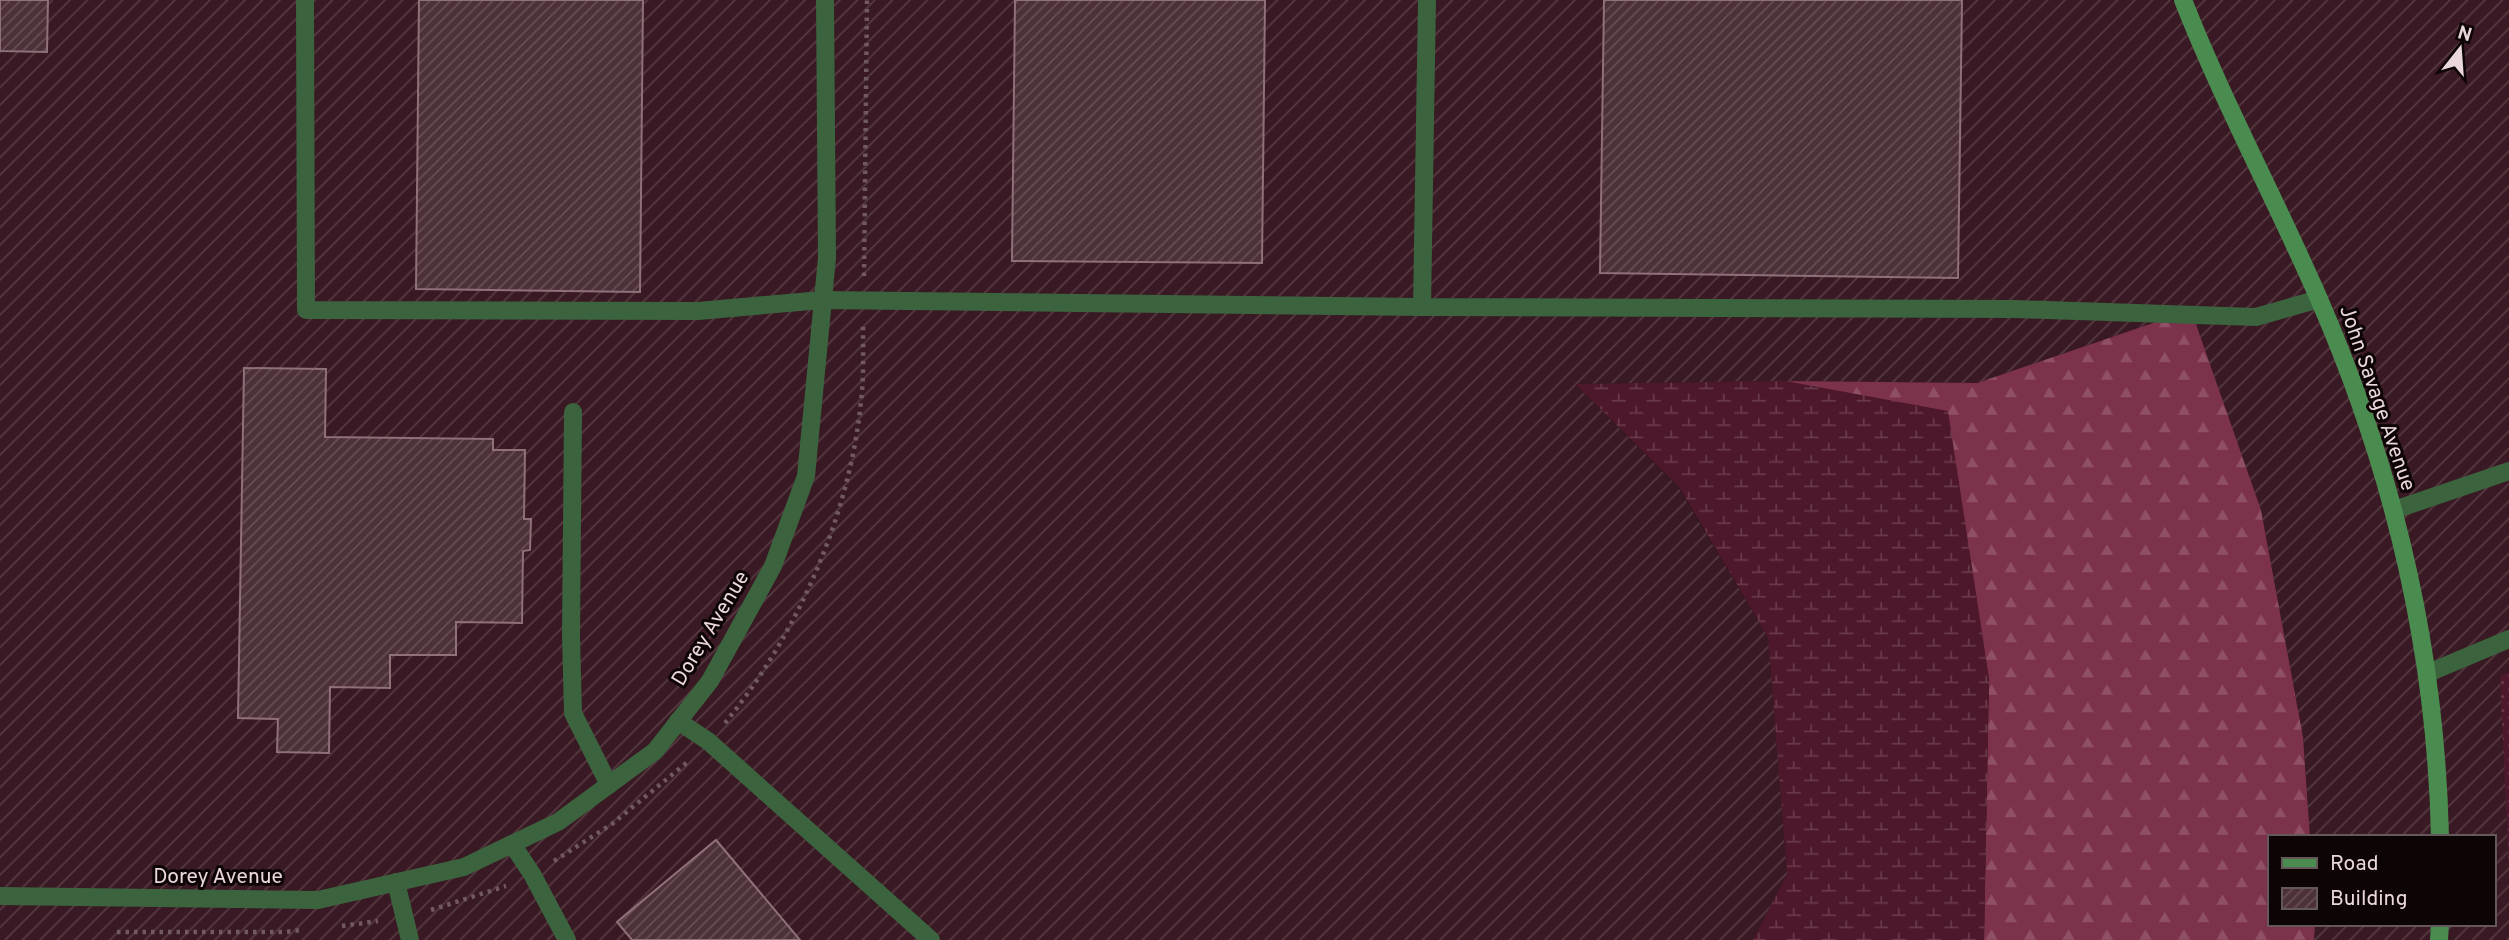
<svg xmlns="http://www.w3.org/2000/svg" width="2509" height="940" font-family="Overpass,sans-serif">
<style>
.industrial{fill:url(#industrial-furrows)}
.grass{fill:url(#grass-dots)}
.forest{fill:url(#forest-firs)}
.wetland{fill:url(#wetland-marsh)}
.building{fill:url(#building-hatch);stroke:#907079;stroke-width:2}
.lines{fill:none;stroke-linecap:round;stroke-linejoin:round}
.path{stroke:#705960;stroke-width:4.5;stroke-dasharray:3.5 5;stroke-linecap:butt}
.lane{stroke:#3b633e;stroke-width:18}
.street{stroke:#3b633e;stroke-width:18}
.secondary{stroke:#4a8c50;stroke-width:18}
.labels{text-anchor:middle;stroke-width:6;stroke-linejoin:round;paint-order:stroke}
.street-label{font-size:21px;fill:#e9d7db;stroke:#0d0406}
</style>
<defs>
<pattern id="industrial-furrows" width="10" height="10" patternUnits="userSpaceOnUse" patternTransform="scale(1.75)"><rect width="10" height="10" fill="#391923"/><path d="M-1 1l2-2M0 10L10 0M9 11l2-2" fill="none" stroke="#563a42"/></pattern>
<pattern id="grass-dots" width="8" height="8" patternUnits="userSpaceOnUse" patternTransform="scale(1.75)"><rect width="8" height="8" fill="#4e182c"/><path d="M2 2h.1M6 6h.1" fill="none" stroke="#68394a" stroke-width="1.8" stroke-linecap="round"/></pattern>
<pattern id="forest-firs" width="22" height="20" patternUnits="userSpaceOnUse" patternTransform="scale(1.75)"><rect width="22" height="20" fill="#7d324c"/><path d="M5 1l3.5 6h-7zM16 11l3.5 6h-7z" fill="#8f4f65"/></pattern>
<pattern id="wetland-marsh" width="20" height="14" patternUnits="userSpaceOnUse" patternTransform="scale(1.75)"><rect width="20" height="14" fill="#4e182c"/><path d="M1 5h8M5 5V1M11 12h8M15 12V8" fill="none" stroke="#68394a"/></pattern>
<pattern id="building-hatch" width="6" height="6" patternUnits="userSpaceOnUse" patternTransform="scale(1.75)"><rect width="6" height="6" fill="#4d3139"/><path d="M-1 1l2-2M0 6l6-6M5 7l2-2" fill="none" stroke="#674e55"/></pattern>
</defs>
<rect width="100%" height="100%" fill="#2c121b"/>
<path class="industrial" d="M0,0H2509V940H2314L2315,924H2493V837H2310L2303,737L2261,510L2190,310L1977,383L1786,381L1575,384L1678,487L1768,637L1787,874L1753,940H0Z"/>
<path class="grass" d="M2509,672V869L2500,676Z"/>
<path class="forest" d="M2191,310L2261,510L2303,737L2310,837H2269V924H2315L2314,940H1984L1989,678L1786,381L1977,383Z"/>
<path class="wetland" d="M1786,381L1948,411L1989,678L1984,940H1753L1787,874L1768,637L1679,487L1575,384Z"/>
<path class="building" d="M0,0H48L47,52L0,51Z
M419,0H643L640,292L416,289Z
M1015,0H1265L1262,263L1012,261Z
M1604,0H1962L1958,278L1600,273Z
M244,368L326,369L325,437L493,439V450H525L524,519H531L530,550L523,551L522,623L456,622V655H390V688L330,687L329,753L277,752L278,719L238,718Z
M716,840L800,940H632L617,922Z"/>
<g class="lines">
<path class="path" d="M864,276L867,0
M725,723C797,635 850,515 861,401C864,377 863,351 863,326
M554,861L612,824L690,760
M431,910L506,886
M342,926L378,921
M117,932H284L302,930"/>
<path class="lane" d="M305,0L306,310L698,311L822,300L1422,307L2015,309L2256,317L2319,299
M1422,307L1427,0
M573,412L571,635L573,713L609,785
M2394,510L2509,471
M2428,673L2509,639
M678,721L708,741L931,940
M512,844L532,874L567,940
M396,882L410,940"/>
<path class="street" d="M0,896L318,900L464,867L558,822L655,751L710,681L773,566L806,476L827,258L825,0"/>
<path class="secondary" d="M2183,0C2223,102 2275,198 2319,299C2393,469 2436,651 2440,837
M2439,940L2440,924"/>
</g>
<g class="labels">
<g class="street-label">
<text transform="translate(2378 398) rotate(71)" y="7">John Savage Avenue</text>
<text transform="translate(710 628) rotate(-59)" y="7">Dorey Avenue</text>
<text x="218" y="883">Dorey Avenue</text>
</g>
</g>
<rect x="2268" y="835" width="228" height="91" fill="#0d0406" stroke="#65585b" stroke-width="2"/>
<rect x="2282" y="858" width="35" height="10" fill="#4a8c50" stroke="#65585b" stroke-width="2"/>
<text x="2330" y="870" font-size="21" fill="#e9d7db">Road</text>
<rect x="2282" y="888" width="35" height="21" fill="url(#building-hatch)" stroke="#65585b" stroke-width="2"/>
<text x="2330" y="905" font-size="21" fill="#e9d7db">Building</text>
<g transform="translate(2460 49) rotate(17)" stroke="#0d0406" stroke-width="5" paint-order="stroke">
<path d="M0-5L12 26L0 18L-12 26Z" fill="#e9d7db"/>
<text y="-10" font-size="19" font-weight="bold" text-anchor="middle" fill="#e9d7db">N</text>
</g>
</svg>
